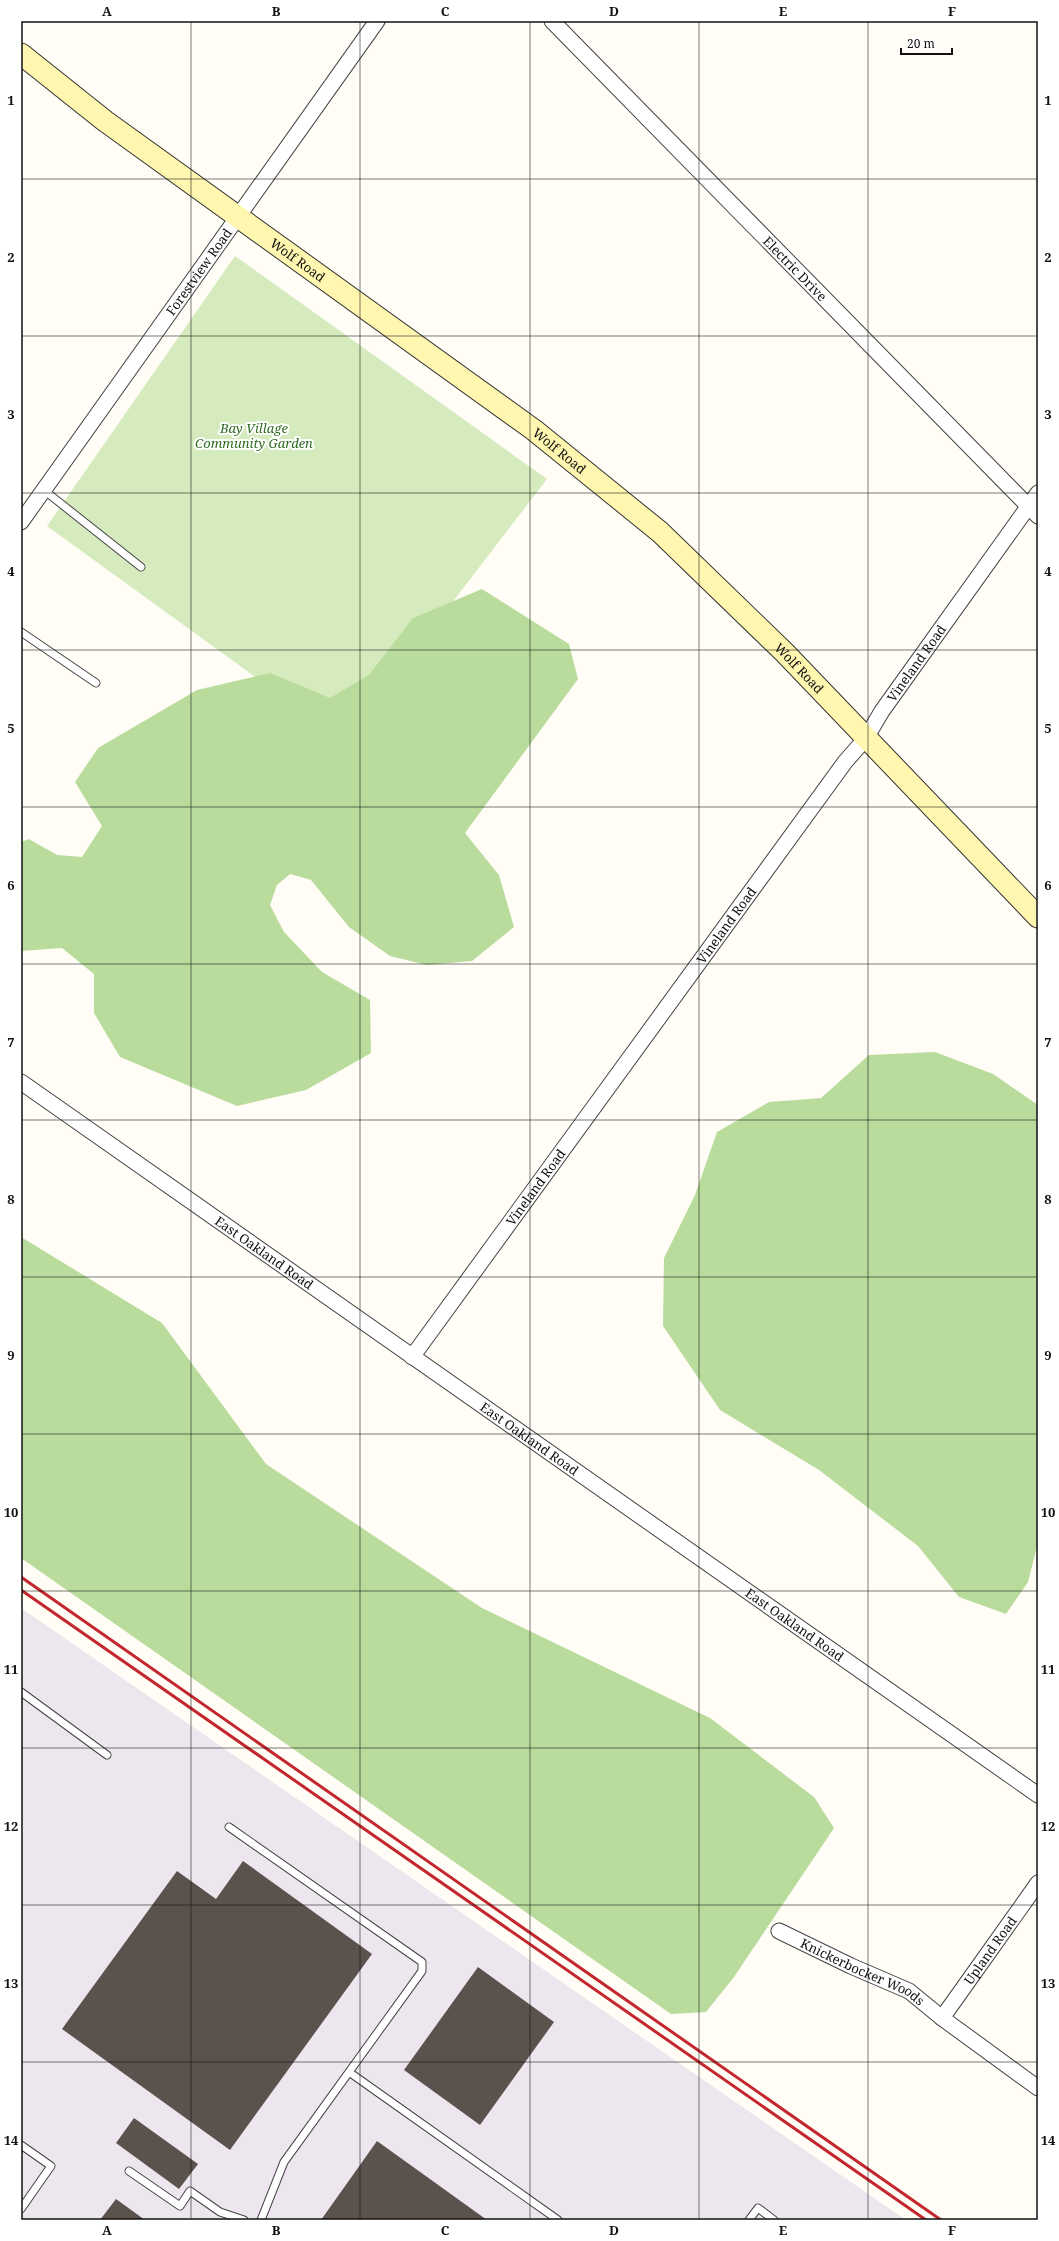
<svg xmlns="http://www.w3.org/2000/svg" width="1059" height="2241" font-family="'Noto Serif',serif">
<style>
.industrial{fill:#eee6ef}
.green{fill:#d5ebbd}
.forest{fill:#b9dc9c}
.building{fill:#5a524d}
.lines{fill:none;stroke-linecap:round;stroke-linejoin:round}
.lane-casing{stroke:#444;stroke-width:9}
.street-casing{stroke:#444;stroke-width:17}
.secondary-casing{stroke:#333;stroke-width:23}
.lane{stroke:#fff;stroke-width:7}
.street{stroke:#fff;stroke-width:15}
.secondary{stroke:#fff6b0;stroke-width:21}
.rail{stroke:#c4262e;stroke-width:3}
.grid{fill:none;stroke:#111;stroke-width:1;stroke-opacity:0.55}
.labels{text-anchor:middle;stroke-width:4;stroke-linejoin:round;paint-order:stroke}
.street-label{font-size:13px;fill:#111;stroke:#fff}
.park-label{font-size:13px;font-style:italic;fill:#2f6b1f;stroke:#fff}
.neatline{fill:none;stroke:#111;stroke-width:1.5}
.grid-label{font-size:13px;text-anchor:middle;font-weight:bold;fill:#111}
</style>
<rect width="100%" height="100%" fill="#fffdf5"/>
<path class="industrial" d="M21,1608L906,2220H21Z"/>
<path class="green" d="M235,256L547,479L345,742L47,526Z"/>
<path class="forest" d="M482,589L569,644L578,679L465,833L499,875L514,927L472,961L427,965L390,956L349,927L311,880L290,874L277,885L270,905L284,932L322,972L370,1000L371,1053L306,1090L237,1106L120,1057L94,1013V974L62,948L21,951V842L29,839L57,855L82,857L102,826L75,782L98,748L197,690L270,673L330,698L369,675L413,618Z
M935,1052L993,1074L1038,1105V1543L1028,1582L1006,1614L959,1597L918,1546L819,1470L720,1410L663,1326L664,1258L695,1195L717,1132L769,1102L821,1098L869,1055Z
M21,1237L162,1323L266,1464L482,1608L710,1718L814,1797L834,1828L734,1977L706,2012L671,2014L21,1558Z"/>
<path class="building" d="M243,1861L372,1954L230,2150L62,2029L177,1871L216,1899Z
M478,1967L554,2022L480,2125L404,2070Z
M134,2118L198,2164L179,2189L116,2143Z
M377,2141L487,2220H321Z
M116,2199L145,2220H100Z"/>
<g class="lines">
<g class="lane-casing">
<path id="lane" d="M45,491L141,567
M21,632L96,683
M21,1692L107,1755
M229,1827L422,1962V1971L284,2162L261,2220
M349,2072L558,2220
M21,2145L51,2166L21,2209
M129,2171L180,2206L190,2191L220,2212L244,2220
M749,2220L758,2208L774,2220"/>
</g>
<g class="street-casing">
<g id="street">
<path id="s1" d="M552,21L1038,516"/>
<path id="s2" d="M21,522L377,21"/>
<path id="s3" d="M21,1082L1038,1795"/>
<path id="s4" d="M412,1357L845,762L866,738L882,711L1038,493"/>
<path id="s5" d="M779,1931L851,1966L909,1991L942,2018L1038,2088"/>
<path id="s6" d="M942,2018L1038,1883"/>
</g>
</g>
<g class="secondary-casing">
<g id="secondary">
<path id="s7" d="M21,54L105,121L534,430L660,532L785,653L1038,917"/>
</g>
</g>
<use href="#lane" class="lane"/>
<use href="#street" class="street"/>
<use href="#secondary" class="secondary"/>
<path class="rail" d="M21,1577L941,2220
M21,1590L926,2220"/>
</g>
<path class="grid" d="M191,21V2220M360,21V2220M530,21V2220M699,21V2220M868,21V2220M21,179H1038M21,336H1038M21,493H1038M21,650H1038M21,807H1038M21,964H1038M21,1120H1038M21,1277H1038M21,1434H1038M21,1591H1038M21,1748H1038M21,1905H1038M21,2062H1038"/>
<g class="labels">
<g class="street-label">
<text dy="5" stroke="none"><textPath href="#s7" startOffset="345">Wolf Road</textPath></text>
<text dy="5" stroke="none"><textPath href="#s1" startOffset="347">Electric Drive</textPath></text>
<text dy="5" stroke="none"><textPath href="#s2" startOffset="307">Forestview Road</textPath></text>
<text dy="5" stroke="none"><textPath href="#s7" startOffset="669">Wolf Road</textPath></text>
<text dy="5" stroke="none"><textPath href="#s4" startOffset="858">Vineland Road</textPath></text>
<text dy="5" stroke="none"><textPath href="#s7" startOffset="993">Wolf Road</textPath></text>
<text dy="5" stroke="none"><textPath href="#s4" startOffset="534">Vineland Road</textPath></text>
<text dy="5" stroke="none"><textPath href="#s4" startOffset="210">Vineland Road</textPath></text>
<text dy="5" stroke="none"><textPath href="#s3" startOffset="297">East Oakland Road</textPath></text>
<text dy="5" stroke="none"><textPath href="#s3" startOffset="621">East Oakland Road</textPath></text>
<text dy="5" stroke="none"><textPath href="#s3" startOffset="945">East Oakland Road</textPath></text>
<text dy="5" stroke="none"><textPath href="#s6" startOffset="83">Upland Road</textPath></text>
<text dy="5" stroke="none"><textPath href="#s5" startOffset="93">Knickerbocker Woods</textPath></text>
</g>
<g class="park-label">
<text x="254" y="433">Bay Village<tspan x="254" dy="15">Community Garden</tspan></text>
</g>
</g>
<rect width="1059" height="2241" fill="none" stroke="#ffffff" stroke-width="44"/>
<path d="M901 48v6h51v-6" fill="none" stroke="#111111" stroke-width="2"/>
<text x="907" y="48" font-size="12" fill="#111111" stroke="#ffffff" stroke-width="3" paint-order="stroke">20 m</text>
<rect x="22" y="22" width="1015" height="2197" class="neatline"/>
<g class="grid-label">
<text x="107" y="16">A</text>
<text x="276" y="16">B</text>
<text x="445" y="16">C</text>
<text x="614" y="16">D</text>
<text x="783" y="16">E</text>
<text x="952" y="16">F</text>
<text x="11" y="105">1</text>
<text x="1048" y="105">1</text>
<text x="11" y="262">2</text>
<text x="1048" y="262">2</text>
<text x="11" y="419">3</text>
<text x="1048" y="419">3</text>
<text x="11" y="576">4</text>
<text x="1048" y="576">4</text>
<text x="11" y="733">5</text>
<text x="1048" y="733">5</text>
<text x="11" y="890">6</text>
<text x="1048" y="890">6</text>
<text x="11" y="1047">7</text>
<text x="1048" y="1047">7</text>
<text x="11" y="1204">8</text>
<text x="1048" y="1204">8</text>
<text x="11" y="1360">9</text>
<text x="1048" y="1360">9</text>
<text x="11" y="1517">10</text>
<text x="1048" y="1517">10</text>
<text x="11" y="1674">11</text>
<text x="1048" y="1674">11</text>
<text x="11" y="1831">12</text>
<text x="1048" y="1831">12</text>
<text x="11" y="1988">13</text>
<text x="1048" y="1988">13</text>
<text x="11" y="2145">14</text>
<text x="1048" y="2145">14</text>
<text x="107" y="2235">A</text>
<text x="276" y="2235">B</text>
<text x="445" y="2235">C</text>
<text x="614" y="2235">D</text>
<text x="783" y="2235">E</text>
<text x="952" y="2235">F</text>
</g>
</svg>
